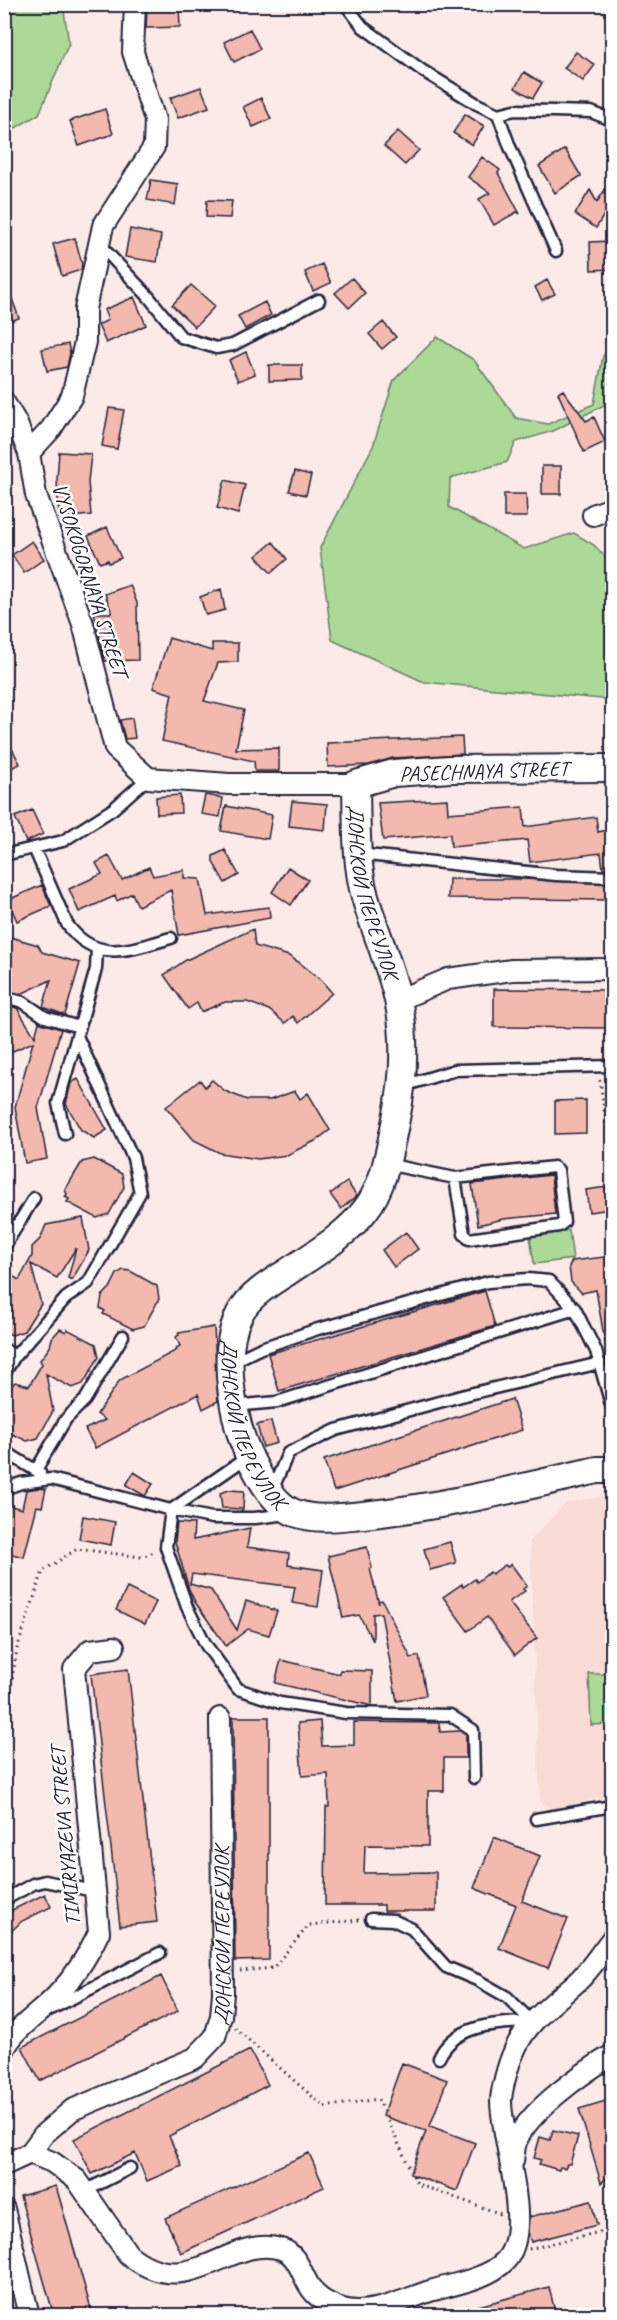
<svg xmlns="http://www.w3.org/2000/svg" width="617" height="2320" font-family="Caveat,sans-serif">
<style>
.built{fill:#f9dbd6}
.green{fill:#acd998;stroke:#677e6a;stroke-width:1.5}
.building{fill:#f3b8ae;stroke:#22223b;stroke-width:1.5}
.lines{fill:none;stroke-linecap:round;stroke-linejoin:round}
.service-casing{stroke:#22223b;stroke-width:15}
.minor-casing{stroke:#22223b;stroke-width:24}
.tertiary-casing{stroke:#22223b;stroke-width:30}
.path{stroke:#22223b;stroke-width:3;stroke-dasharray:1.5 4.5;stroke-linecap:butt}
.service{stroke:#fff;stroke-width:10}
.minor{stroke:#fff;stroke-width:20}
.tertiary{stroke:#fff;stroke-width:26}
.labels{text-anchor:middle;stroke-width:5;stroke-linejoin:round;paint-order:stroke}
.street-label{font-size:21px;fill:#22223b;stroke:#fff}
</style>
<rect width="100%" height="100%" fill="#fbeae7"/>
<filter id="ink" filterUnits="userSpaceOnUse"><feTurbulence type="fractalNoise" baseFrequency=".0167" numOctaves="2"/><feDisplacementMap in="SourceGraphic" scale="12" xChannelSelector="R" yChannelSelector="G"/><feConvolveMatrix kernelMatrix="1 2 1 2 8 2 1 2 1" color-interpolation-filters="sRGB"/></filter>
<g filter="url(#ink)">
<path class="built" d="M612,1495V1796L551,1808L540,1801L530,1541L566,1503Z"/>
<path class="green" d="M4,5H63L69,43L39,114L9,132L4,130Z
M437,337L474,360L516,418L548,424L594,404L603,356L612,344V401L553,431L516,442L507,462L450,478L449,507L524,549L574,533L594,545L612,564V700L424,682L332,640L320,548L373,446L394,380Z
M569,1230L573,1259L534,1264L530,1236Z
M589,1674H612V1724L591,1725Z"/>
<path class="building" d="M179,5L180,27L146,28L147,6Z
M250,29L260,49L234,62L224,42Z
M576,52L595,65L583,81L564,68Z
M524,72L542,83L533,98L515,88Z
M201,87L209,107L178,118L170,98Z
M261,98L271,119L253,127L243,107Z
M105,109L113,134L79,146L70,121Z
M465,114L484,126L472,145L453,133Z
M398,131L419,150L405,165L384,146Z
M565,149L581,176L555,193L539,166Z
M482,157L500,170L498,173L520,214L517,212L494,225L479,199L490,193L468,177Z
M612,179V202L596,228L575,214L590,190L597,202Z
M151,180L178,184L175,205L147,200Z
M207,200L232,201L230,218L206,217Z
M130,229L161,235L157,262L125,257Z
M75,238L82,264L81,270L62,276L53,244Z
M612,241V269L591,270L590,242Z
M322,264L331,283L313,291L305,272Z
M352,278L365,293L349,308L335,293Z
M547,280L555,294L542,300L535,287Z
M4,282H6L19,318L4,323Z
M191,285L215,306L195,327L172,305Z
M134,297L146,325L106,343L98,325L108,320L104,310Z
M265,302L271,315L245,329L238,316Z
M383,322L396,337L382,349L369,334Z
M68,344L70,353L67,367L47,371L42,349Z
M246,352L255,374L238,381L229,360Z
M269,365H302V380L269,381Z
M563,390L586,421L594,417L605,442L584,452L558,393Z
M109,408L124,410L117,449L102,446Z
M59,452L91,454L88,482L91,515L59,518L57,479Z
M542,466H561V494H542Z
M295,471L311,475L306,495L289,491Z
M225,480L245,485L238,514L217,508Z
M504,494H526L527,517H504Z
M107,527L121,558L109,563L108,560L100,563L88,536Z
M32,541L44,559L24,573L12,555Z
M273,542L287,559L271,573L256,556Z
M130,585L137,603L138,660L105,661L94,613H112L105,594Z
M221,589L225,610L206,615L200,597Z
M169,638L212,651V643H238V662L218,663L204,701L244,710L236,749L279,748V771H255L254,761L162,741L172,694L153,688Z
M132,718L135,738L125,739L120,720Z
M4,733L20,764L4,771Z
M462,737L463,754L393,758L369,765L328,767L327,743Z
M180,795L181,813L157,814L156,797Z
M205,795L223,798L220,817L201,814Z
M447,799L448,813L523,807L525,827L596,817L598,832L612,829V870L603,869L601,853L530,862L527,840L451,847L450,834L383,840L378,803Z
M292,801L327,804L325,830L289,826Z
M226,806L272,815L268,839L221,831Z
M32,810L43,834L26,842L15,817Z
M225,850L239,875L225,883L213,862V856Z
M109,856L122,880L149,867L153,876L184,870V878L200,879L207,915L269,907L270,918L179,935L171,890L138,906L132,893L117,901L115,896L79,912L69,889L102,874L96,863Z
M288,867L308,880L291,905L272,892Z
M449,879H524L612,884V900L448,898Z
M42,885L51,906L17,921L8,900Z
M253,929L255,946L289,956L300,963L321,980L332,993L298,1023L293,1016L285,1023L269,1010L247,1002H225L201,1012L197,1003L188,1009L164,975L186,960Z
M7,936L38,945L42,952L80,963L65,1015L43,1007L51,980L21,994L4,990V945Z
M494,989L612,990V1028L494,1027Z
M4,1005L17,1008L35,1037L39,1022L61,1029L38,1108L47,1159L25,1163L15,1107L33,1042L4,1055Z
M78,1079L107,1130L94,1138L81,1130L66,1104L71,1083Z
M200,1080L205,1087L212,1080L225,1091L247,1100H270L295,1091L300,1099L308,1093L330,1130L315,1141L287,1155L258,1159L220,1153L194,1140L166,1107Z
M586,1100V1133L555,1134V1101Z
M94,1159L122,1174L124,1187L109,1214L97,1218L67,1202L69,1199L65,1197L67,1194L65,1190L82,1162Z
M551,1175L555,1214L503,1219L478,1225L472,1184Z
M347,1182L357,1196L341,1209L330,1194Z
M607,1187L611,1209L589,1212L586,1190Z
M83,1218L89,1250L72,1280L68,1278L76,1248L57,1278L31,1264L41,1304L24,1331L12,1335L4,1331V1271L19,1280L32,1256V1247L40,1239L46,1225Z
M406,1232L418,1249L394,1267L382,1250Z
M612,1256V1342L605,1343L596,1290L582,1293L571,1282L569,1266L572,1261Z
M123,1270L130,1271L157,1286L159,1299L144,1326L133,1329L103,1314L105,1311L100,1308L102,1296L110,1288L117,1274Z
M485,1291L495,1326L279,1391L268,1354Z
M214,1327L218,1401L203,1409L198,1394L95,1448L85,1429L105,1420L97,1414L120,1380L177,1350L176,1348L180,1346L176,1337L179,1335L178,1333Z
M60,1329L66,1332L67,1329L96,1344L99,1357L83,1384L72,1388L46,1374L53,1411L38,1438L27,1441L4,1430L6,1392L15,1382L29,1386L42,1364L40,1360L50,1347L52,1338Z
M512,1399L522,1430L334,1491L324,1460Z
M271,1421L277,1443L263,1447L257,1425Z
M134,1472L153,1484L145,1496L126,1485Z
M39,1488L46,1489L42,1507L37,1506L24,1557L4,1552V1504L22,1509L26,1490Z
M229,1490L244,1491L243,1509L222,1508L220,1493Z
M83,1516L115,1522L111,1545L79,1539Z
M177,1523L194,1524L193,1540L250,1528L247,1547L289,1553L288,1565L323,1570L318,1607L292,1603L295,1587L192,1574L190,1584L211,1590L237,1630L246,1601L277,1611L269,1635L248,1629L226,1646L195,1602L189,1589L175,1542Z
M450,1542L456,1563L430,1570L424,1549Z
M367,1547L372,1568L370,1569L379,1604L378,1601L382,1600L411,1658L419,1656L426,1695L397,1701L381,1613L373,1614V1641L359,1615L343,1618L328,1556Z
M511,1564L527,1586L523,1589L525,1591L509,1602L537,1638L515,1655L487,1617L468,1631L443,1597L462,1584L463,1587L475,1579L477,1582L490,1572L492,1574L505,1565L507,1567Z
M127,1588L156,1602L145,1624L116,1610Z
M281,1660L340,1674V1670L372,1671V1706L275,1683Z
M128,1669L157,1922L120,1926L91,1674Z
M233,1717H269V1960L235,1961Z
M320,1721L322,1746L354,1745V1722L439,1723L440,1732L461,1731L466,1734V1758H444V1791H428V1846L365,1845L364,1873L436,1872V1911H384V1905H325L326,1807H329L328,1774L302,1776L298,1723Z
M494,1837L540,1856L522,1901L568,1919L548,1968L499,1948L516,1905L474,1888Z
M45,1894L51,1907L22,1921L4,1938V1914Z
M161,1976L178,2011L40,2081L22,2047Z
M250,2050L268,2085L169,2136L182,2166L147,2181L135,2153L92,2174L74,2139Z
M402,2063L447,2080L430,2126L475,2143L457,2191L410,2174L426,2131L383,2116Z
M612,2099V2173L601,2183L579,2109Z
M553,2130L578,2136L570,2164H567L565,2168L560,2167L559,2170L539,2164L541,2160L534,2158L540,2137L550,2140Z
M309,2153L324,2187L181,2253L165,2218Z
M56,2186L93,2316H54L20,2196Z
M591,2201L597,2225L531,2242L528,2232L529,2217Z
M549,2287L556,2316H460V2311Z"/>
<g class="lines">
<g class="service-casing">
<path id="service" d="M345,4L363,27L423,71L477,104L498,114L515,110L591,112L612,120
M498,114L510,147L556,251
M99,244L148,296L181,337L216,348L233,345L319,300
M34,848L67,924C96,965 132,949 171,938
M358,854L556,875L612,877
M4,855L63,841L113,809L148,778
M4,997L23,1002L45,1017L79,1027
M403,1086L455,1070L612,1066
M65,1134L58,1103L77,1036
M386,1164L455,1178L554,1167L558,1170L564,1222L559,1226L469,1239L464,1234L455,1178
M4,1247L34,1198
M4,1349L15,1356
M230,1363L261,1348L318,1329L488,1282L528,1279L549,1281L575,1309L596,1351L612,1408
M4,1374L15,1356L66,1298L88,1283L140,1193L133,1158L77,1036L96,969L97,948
M234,1406L277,1402L575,1309
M4,1451L40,1473
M249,1456L171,1510L166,1547L187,1607L206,1645L238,1689L280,1703L346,1713L450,1715L473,1730L474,1778
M36,1470L66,1419L85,1400L123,1336
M4,1489L21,1483L51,1479L171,1510L212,1518H255L287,1514
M271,1493L288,1453L336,1430L465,1395L600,1363
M536,1819L612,1806
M4,1900L33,1884L45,1881L94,1891
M371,1919L393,1920L412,1929L446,1967L477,1980L507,1997L532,2022C499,2023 455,2023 439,2058
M51,2009L160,1953
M85,2191L130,2168"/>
</g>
<g class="minor-casing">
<g id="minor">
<path d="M4,402L16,422L29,453L36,495L83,624L115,748L148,778L229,784H356"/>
<path d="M29,453L51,429L72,396L85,342V309L103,226L154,147L155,120L133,52L135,4"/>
<path d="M593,515L612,508"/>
<path d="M398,1000L448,979L512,970L612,969"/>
<path d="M4,2050C13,2029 42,2012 57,1995C75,1977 88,1955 99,1932L74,1669L90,1650L114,1647"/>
<path id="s1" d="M30,2153L44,2134L72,2110L195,2058L215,2037L221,2016L223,1993L220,1718"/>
<path d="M513,2161C514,2155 514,2148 516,2142C528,2111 584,2072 612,2055"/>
<path d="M4,2165L30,2153L52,2162L77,2180L128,2254C190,2305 229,2233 281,2249C298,2254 301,2274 310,2287C317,2299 330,2305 343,2309C370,2317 405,2299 430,2291C454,2284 488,2279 505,2261C534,2230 502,2143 501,2102C501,2091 508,2065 513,2054C525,2022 554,2003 578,1981C591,1969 601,1952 612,1939"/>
<path d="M4,2209L29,2316"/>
</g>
</g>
<g class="tertiary-casing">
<g id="tertiary">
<path id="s2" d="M612,768L450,769L394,773L356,784C357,821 355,860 365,897C375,931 390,965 398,1000C407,1041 404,1082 395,1124C389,1152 384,1186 366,1209C346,1236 314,1254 286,1273C270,1283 249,1296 240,1313C223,1345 230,1392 238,1425C245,1452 268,1503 295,1513C317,1521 340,1517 363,1515C442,1507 520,1488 597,1470H612"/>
</g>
</g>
<path class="path" d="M600,1080L612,1165
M4,1726L17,1649L43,1571L77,1549L142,1557L156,1551
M240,1971L273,1968L309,1925L360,1920
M235,2028L324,2107L378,2099L417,2184L501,2214
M529,2249L612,2229"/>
<use href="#service" class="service"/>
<use href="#minor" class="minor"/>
<use href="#tertiary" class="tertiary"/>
</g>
</g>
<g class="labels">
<g class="street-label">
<text transform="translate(90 580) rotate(72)" y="7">VYSOKOGORNAYA STREET</text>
<text transform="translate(484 771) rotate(-2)" y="7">PASECHNAYA STREET</text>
<text dy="7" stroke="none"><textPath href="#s2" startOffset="368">ДОНСКОЙ ПЕРЕУЛОК</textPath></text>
<text dy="7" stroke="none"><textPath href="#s2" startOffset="978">ДОНСКОЙ ПЕРЕУЛОК</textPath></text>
<text transform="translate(65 1836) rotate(-95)" y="7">TIMIRYAZEVA STREET</text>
<text dy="7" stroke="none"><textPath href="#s1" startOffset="326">ДОНСКОЙ ПЕРЕУЛОК</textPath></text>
</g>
</g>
<rect width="617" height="2320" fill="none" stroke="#fff" stroke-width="24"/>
<rect x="12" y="12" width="593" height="2296" fill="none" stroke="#22223b" stroke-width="2" filter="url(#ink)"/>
</svg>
